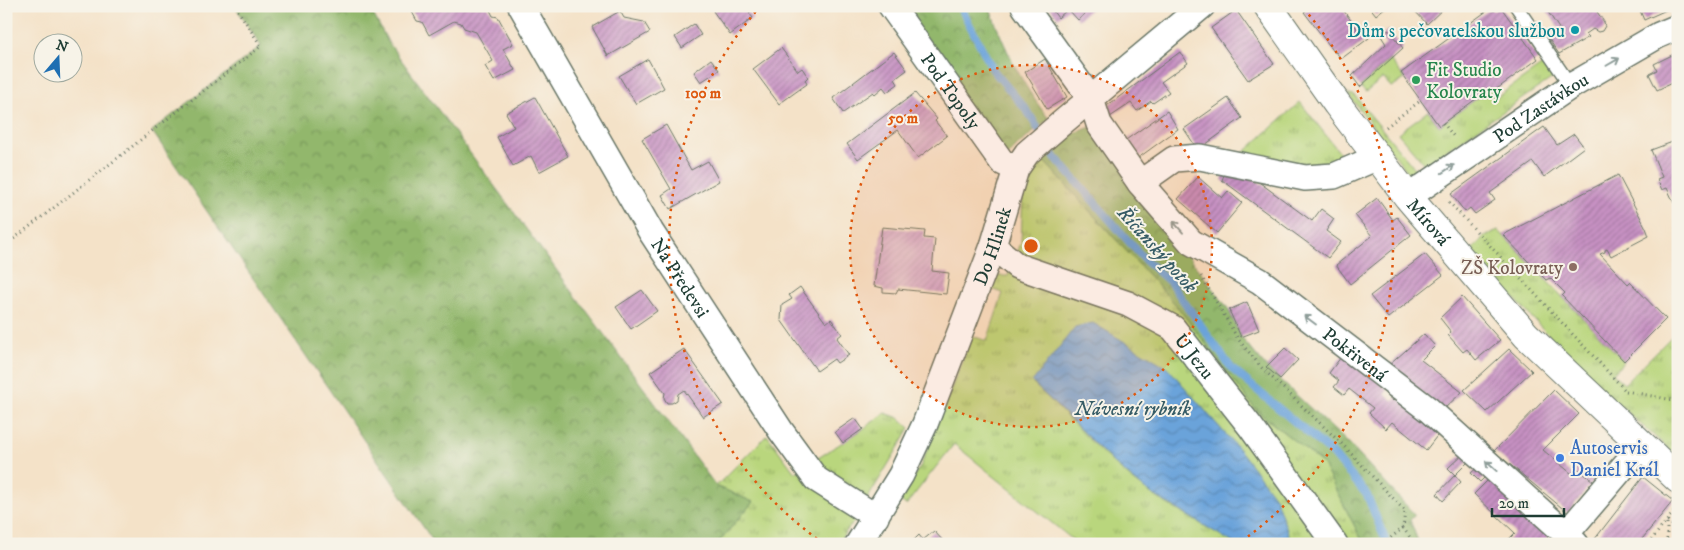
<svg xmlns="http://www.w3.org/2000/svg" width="1684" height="550" font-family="'IM FELL DW Pica',serif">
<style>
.grass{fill:url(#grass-tufts);stroke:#6c8a58}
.forest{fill:url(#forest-crowns);stroke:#587a50}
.water{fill:url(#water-waves);stroke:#457087}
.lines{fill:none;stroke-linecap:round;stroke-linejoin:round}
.stream{stroke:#6ba3da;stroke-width:8}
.building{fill:url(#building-hatch)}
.lane-casing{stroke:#6a7768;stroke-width:15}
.street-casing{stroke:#6a7768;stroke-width:28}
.secondary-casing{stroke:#6a7768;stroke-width:30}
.path{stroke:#6a7768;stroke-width:3;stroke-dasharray:1 4;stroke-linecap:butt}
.lane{stroke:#fff;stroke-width:12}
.street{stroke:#fff;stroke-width:25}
.secondary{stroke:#fff;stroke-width:28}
.oneway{stroke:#8f9e9a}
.ring{fill:none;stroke:#de580e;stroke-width:2.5;stroke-dasharray:2.5 5}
.culture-dot{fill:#0f9aa8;stroke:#f7f3e8;stroke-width:2}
.leisure-dot{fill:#2e9e5b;stroke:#f7f3e8;stroke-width:2}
.education-dot{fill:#8d6e63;stroke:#f7f3e8;stroke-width:2}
.shop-dot{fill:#3f7fe0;stroke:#f7f3e8;stroke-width:2}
.labels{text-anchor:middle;stroke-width:4;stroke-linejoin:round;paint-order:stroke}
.culture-label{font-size:19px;fill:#0d838f;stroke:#f7f3e8;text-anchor:end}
.leisure-label{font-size:19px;fill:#27864d;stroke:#f7f3e8;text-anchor:start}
.street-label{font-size:19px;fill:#1f3d34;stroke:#f7f3e8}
.education-label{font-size:19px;fill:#785e54;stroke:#f7f3e8;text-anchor:end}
.shop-label{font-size:19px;fill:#366cbe;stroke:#f7f3e8;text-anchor:start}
.water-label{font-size:20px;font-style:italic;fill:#365c66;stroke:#f7f3e8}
.centre{fill:#de580e;stroke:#f7f3e8;stroke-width:2.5}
.ring-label{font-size:15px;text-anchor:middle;font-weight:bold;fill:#de580e;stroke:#f7f3e8;stroke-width:4;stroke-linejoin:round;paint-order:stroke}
</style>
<defs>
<pattern id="grass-tufts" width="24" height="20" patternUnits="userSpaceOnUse" patternTransform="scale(1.25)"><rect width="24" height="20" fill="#b9d67d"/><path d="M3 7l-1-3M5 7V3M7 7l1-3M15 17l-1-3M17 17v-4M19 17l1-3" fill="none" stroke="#96af67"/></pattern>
<pattern id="forest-crowns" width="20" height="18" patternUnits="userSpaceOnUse" patternTransform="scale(1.25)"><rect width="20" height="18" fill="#92b76c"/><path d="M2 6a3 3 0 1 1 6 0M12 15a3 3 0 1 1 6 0" fill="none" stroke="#77965a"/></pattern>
<pattern id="water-waves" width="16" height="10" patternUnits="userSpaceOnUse" patternTransform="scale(1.25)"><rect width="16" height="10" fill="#6ba3da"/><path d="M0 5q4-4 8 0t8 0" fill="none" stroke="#5786b2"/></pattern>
<pattern id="building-hatch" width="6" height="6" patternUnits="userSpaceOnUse" patternTransform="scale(1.25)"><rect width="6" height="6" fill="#c791c3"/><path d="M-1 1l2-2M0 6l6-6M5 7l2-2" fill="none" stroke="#a1789f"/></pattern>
</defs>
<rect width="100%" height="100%" fill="#f7f3e8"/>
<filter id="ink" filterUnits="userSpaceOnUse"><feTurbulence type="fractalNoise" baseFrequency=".02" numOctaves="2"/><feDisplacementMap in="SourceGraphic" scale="10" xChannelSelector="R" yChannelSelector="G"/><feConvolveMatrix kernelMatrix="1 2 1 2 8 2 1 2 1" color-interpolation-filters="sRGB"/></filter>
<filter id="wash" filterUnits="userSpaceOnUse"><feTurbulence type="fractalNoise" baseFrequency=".0096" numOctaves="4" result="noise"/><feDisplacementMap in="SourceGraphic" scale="20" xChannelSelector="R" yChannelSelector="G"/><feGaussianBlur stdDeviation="1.12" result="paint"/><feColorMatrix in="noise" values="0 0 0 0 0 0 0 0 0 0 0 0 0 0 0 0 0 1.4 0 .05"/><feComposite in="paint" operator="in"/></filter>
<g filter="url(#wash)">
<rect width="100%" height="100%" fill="#f4e2c8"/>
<path class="grass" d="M1390,60L1405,79L1391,87L1383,78L1366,92L1360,87Z
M1544,64L1554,77L1425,165L1398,133L1428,111L1439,126L1491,88L1497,97Z
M1348,94L1354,95L1419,174L1410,175Z
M1300,102L1346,161L1302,170L1239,157Z
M1042,159L1176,305L1257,411L1322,463L1364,544H1292L1275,497L1242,453L1167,367L1032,383C1070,417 1105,461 1146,490C1174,510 1206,526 1235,544H1078L954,444L906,505L899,500L921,465L972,336L987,341L1003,293L989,288L995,276H1008L1021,243L1023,188L1031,170Z
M1498,230L1624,361L1613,374L1624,384L1678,330V457L1612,399L1535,321L1471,251L1484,237Z
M885,413L899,418L910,428L854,521L837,544H717L753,502L716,486L767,435L795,473L863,429Z"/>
<path class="forest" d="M235,6H369L388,42L716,486L753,502L717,544H435L152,131L261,46Z
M891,6H989C1004,47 1021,84 1049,119L1017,146L1002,162Z
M1099,124L1187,254L1229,310L1241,337L1266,367L1347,442L1415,515L1410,520L1419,544H1364L1322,463L1257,411L1176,305L1042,159L1072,134Z"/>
<path class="water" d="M1093,323L1167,367L1242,453L1275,497L1292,544H1235L1146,490L1115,464L1055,404L1032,382L1075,327Z"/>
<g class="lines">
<path class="stream" d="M960,6L993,70L1028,112L1055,157L1146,261L1170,282L1232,369L1333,454L1367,495L1387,544"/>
</g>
<g id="blocks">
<path class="building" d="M422,6H488L493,16L498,17L513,44L503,49L515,70L494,81L485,66L493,61L476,32L464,28L461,23L454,21L429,35L422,22L417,21L412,12Z
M720,6H757L749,13L753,18L730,35L713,11Z
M1049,6H1094L1078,20L1068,9L1058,18Z
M1312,6H1350L1344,11L1361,34L1364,31L1369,38L1341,59L1336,52L1335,53L1304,12Z
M1369,6H1387L1376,15Z
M1417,6H1446L1427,24L1413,9Z
M1500,6L1538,59L1494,91L1491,88L1439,126L1401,73L1491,8L1494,11Z
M1544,6H1593L1604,22L1605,26L1602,31L1598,32L1593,29L1586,34L1589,37L1559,54L1548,38L1560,30Z
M1638,6H1675L1644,20Z
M1236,10L1274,64L1248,80L1211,28Z
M620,11L624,18L644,22L650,32L608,56L592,27Z
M694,24L701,35L682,48L675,37Z
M1388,30L1403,48L1360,87L1352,76L1386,44L1381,36Z
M781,48L798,71L802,68L808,77L805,80L807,84L779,104L753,69Z
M894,52L907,70L895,79L898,84L887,92L883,87L875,94L873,92L843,113L833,98Z
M1180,52L1188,63L1161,82L1169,92L1153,103L1151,101L1137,111L1131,103L1110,117L1104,108Z
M1678,52V80L1657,90L1649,74L1657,70L1654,64Z
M648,59L664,88L636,104L619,76Z
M711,59L719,70L701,82L694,72Z
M1045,59L1067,97L1047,109L1025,72Z
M915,93L937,119L935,121L947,136L918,158L898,130L858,159L847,144Z
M535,97L568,156L539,172L531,156L513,166L497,137L514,127L506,113Z
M1228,98L1242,118L1198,150L1184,129Z
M1167,111L1178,129L1134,161L1123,142Z
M666,125L691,170L708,161L719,181L670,209L662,195L671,189L642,139Z
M1544,127L1557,145L1574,134L1584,147L1544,177L1533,162L1490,193L1495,200L1475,214L1470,208L1465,212L1451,194Z
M1678,140V201L1674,203L1667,188L1662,190L1657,179L1662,177L1651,150Z
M1226,170L1256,180L1312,221L1321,209L1334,219L1326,231L1341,242L1328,258L1222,180Z
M1618,175L1646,228L1649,236L1611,256L1607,249L1605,250V252L1600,254L1628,284L1630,282L1666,319L1624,361L1562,296L1565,293L1550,278L1546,280L1503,235Z
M1198,177L1222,198L1228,191L1242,203L1217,233L1178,199Z
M1377,198L1393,220L1397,217L1411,235L1350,284L1336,265L1372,236L1355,215Z
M882,227L925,231L924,238L935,239L932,271L949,273L946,294L898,289L896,293L883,292V288L874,286Z
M1425,254L1443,275L1388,318L1370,296Z
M800,287L826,323L831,319L842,334L837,338L849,355L837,363L834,359L817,371L781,320L782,305L792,299L789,295Z
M642,290L657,311L631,329L616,307Z
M1462,297L1500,340L1476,360L1467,349L1463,352L1448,335L1451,332L1440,318Z
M1247,302L1259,330L1241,337L1229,310Z
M1424,334L1435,346L1421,360L1462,392L1444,409L1387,367Z
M1285,348L1298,360L1280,379L1266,367Z
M684,349L723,404L703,417L684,390L678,394L677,400L672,403H667L664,398L665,393L650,372Z
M1509,349L1532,371L1487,412L1464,390Z
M1344,353L1388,390L1385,394L1393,401L1397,397L1440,432L1426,450L1392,422L1386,429L1369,413L1373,408L1349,389L1344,395L1334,387L1339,381L1329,373Z
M1554,390L1579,414L1543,450L1572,474L1577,468L1593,481L1568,513L1494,451Z
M855,418L863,429L843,443L835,432Z
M1465,452L1471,459L1455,475L1448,468Z
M1479,466L1488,474L1480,482L1471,473Z
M1455,475L1461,482L1443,501L1437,494Z
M1491,477L1550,535L1541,544H1508L1506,542L1515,533L1474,494Z
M1643,477L1673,501L1638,544H1591Z
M934,531L946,544H910L919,535L923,540Z"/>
</g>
</g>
<g filter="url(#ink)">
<use href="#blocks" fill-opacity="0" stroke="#6a7768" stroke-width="1"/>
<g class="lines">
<g class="lane-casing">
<path id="lane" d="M1516,6L1571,86"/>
</g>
<g class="street-casing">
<g id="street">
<path id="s1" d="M521,6L651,232L781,431L816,479L876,517"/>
<path id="s2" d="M891,6L1002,162L1016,169"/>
<path id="s3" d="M1024,6L1091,99L1099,124L1140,183L1191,242L1260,281L1429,410L1566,534"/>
<path d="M1140,183L1174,159L1200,157L1305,178L1334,176L1378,157"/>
<path id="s4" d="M1408,197L1571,86L1659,35L1678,27"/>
<path id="s5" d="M993,246L1017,266L1128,304L1173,328L1250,426L1335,544"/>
<path id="s6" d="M858,544L901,475L925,424L993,246L1016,169L1027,153L1064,121L1202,6"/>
<path d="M1576,544L1566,534L1642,445"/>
</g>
</g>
<g class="secondary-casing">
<g id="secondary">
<path id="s7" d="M1268,6L1337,104L1408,197L1526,335L1678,479"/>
</g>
</g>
<path class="path" d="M1443,123L1455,138
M1386,127L1420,101
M1449,202L1624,389
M6,245L261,46L235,6
M1201,276L1238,339L1262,368L1343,445L1405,511L1403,528L1415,544
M1626,391L1678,401
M1383,544L1403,528
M1648,544L1678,507
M1667,544V520L1678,531"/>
<use href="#lane" class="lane"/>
<use href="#street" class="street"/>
<use href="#secondary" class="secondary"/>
</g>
<defs><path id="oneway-shaft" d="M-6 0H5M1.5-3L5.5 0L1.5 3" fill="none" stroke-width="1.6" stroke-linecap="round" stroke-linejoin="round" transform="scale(1.25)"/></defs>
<g class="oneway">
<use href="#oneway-shaft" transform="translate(1613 62) rotate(-30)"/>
<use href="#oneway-shaft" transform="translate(1448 169) rotate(-34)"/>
<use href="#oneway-shaft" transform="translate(1178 227) rotate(-131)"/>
<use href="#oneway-shaft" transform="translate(1310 320) rotate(-143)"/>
<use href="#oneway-shaft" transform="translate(1491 466) rotate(-138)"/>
</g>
</g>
<circle cx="1031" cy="246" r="181" fill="#de580e" fill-opacity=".12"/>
<g class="ring">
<circle cx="1031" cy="246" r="181"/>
<path d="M823 543A362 362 0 0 1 758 9M1304 9A362 362 0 0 1 1239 543"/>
</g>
<circle class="culture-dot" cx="1575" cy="30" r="5"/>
<circle class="leisure-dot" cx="1416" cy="80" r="5"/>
<circle class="education-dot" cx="1573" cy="267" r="5"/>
<circle class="shop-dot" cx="1560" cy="458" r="5"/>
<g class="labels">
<g class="culture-label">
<text x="1565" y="37">Dům s pečovatelskou službou</text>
</g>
<g class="leisure-label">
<text x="1426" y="76">Fit Studio<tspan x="1426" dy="22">Kolovraty</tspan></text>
</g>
<g class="street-label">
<text dy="7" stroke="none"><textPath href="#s2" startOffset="104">Pod Topoly</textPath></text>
<text dy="7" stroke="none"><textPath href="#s4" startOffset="160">Pod Zastávkou</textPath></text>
<text dy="7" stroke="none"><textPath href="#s7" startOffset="269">Mírová</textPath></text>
<text dy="7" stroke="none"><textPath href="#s6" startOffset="328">Do Hlinek</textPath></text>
<text dy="7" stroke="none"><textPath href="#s1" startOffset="315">Na Předevsi</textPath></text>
<text dy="7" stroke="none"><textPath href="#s3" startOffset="490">Pokřivená</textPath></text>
<text dy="7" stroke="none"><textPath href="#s5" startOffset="235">U Jezu</textPath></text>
</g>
<g class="education-label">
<text x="1563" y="274">ZŠ Kolovraty</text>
</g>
<g class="shop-label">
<text x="1570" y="454">Autoservis<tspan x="1570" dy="22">Daniel Král</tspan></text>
</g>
<g class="water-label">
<text transform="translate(1158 249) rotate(48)" y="7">Říčanský potok</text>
<text x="1133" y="415">Návesní rybník</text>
</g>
</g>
<circle cx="1031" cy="246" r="8" class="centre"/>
<g class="ring-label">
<text x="703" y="98">100 m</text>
<text x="903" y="123">50 m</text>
</g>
<rect width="1684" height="550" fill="none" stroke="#f7f3e8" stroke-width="25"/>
<g transform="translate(58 58) rotate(19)"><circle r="24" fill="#f7f3e8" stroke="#a1aaa0"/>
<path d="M0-4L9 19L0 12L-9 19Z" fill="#1f6fb2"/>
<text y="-8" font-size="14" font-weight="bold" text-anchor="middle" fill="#1f3d34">N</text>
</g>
<path d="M1492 508v8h72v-8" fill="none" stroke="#1f3d34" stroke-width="2.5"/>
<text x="1499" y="508" font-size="15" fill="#1f3d34" stroke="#f7f3e8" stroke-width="4" paint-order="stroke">20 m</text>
</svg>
